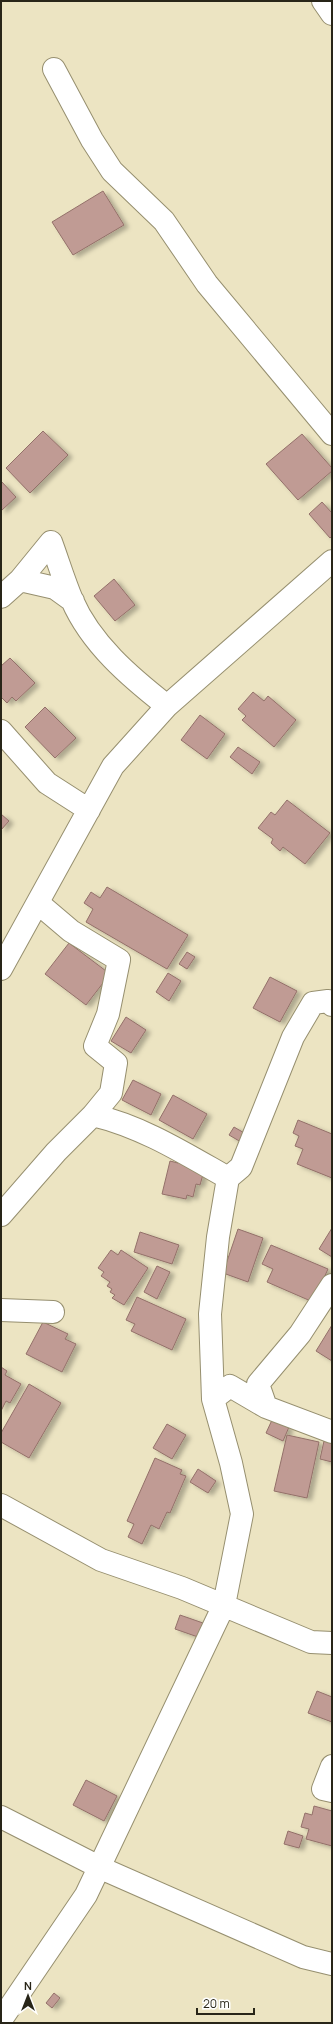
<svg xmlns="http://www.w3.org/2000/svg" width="333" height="2024" font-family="Manrope,sans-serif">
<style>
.building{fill:#c09b94;stroke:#937069;filter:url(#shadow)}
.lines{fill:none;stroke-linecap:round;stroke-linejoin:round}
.street-casing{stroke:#968f6f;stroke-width:24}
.street{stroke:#fff;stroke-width:22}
</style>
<defs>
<filter id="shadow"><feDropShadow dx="4.5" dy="2.5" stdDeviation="2" flood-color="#0004"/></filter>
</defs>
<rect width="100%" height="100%" fill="#ece4c2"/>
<path class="building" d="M103,191L124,225L73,255L52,222Z
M43,431L68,455L30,493L6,468Z
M302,434L332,468V471L298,500L266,464Z
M1,481L16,497L1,511Z
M322,502L332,513V536L330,538L309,514Z
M114,579L135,605L115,621L94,596Z
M10,658L35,683L16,701L12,697L7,703L1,697V666Z
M253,692L264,701L268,696L296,720L274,747L242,720L246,716L238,709Z
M45,707L76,738L55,758L25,727Z
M200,715L225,734L207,759L181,740Z
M238,747L260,762L252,774L230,757Z
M287,800L330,833L305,864L283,847L280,851L271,843L273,839L258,828L271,812L275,815Z
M1,814L9,821L1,830Z
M107,887L188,935L167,969L86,922L93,909L84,903L91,892L100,898Z
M69,943L110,974L86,1005L45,974Z
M187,952L195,957L187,969L179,964Z
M168,973L181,981L169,1001L156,992Z
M270,977L297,991L280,1022L253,1008Z
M126,1017L146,1030L131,1053L111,1041Z
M133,1080L161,1094L151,1115L122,1100Z
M173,1095L207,1114L193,1139L159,1120Z
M298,1120L332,1134V1178L297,1164L303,1149L295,1146L299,1136L293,1133Z
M234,1127L246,1134L241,1142L229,1135Z
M179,1159L204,1171L200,1185L196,1184L193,1197L187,1195L186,1199L162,1194L170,1161L178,1163Z
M332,1228V1257L319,1249Z
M238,1229L263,1238L248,1282L223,1273Z
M140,1232L179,1245L172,1264L134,1252Z
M271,1245L328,1269L313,1302L267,1282L273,1269L262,1264Z
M111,1250L118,1255L121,1250L148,1268L124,1305L112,1298L115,1295L110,1292L112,1289L107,1286L110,1282L101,1276L104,1272L98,1268Z
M157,1266L170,1272L157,1299L144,1292Z
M137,1297L186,1319L172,1350L131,1331L135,1324L126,1320Z
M43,1322L68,1334L65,1339L76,1344L62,1372L26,1354Z
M332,1325V1361L316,1351Z
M1,1367L7,1371L5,1375L21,1384L10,1403L6,1401L1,1411Z
M29,1384L61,1403L29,1458L1,1442V1433Z
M272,1420L289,1427L283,1441L266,1433Z
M167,1424L186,1435L172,1459L153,1448Z
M287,1435L319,1442L307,1498L274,1491Z
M324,1441L332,1443V1462L320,1459Z
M155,1458L182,1470L180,1474L186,1476L170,1513L167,1512L159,1529L151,1525L142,1544L128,1537L134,1524L127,1521Z
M198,1469L216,1481L208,1493L190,1482Z
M180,1615L203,1623L198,1637L175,1629Z
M317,1691L332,1697V1722L308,1713Z
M86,1780L117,1796L104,1821L73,1805Z
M314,1806L332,1811V1846L306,1839L309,1829L301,1827L305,1813L312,1815Z
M288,1831L303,1836L299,1848L284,1844Z
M54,1993L60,1998L52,2008L46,2003Z"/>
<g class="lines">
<g class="street-casing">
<path id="street" d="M323,1L332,14
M54,69L92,140L112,171L164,221L207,284L332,434
M20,580L55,588L73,601
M1,597L20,580L51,542C58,561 64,581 72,600C91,644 130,677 167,706
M1,731L47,783L89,810
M1,969L113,766L167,706L332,561
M228,1178L241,1167L293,1037L313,1003L328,1001L332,1005
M1,1215L56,1152L93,1115L111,1093L116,1063L95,1046L108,1014L119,960L71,931L38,903
M1,1310L53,1312
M213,1399L230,1386L266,1407L332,1432
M266,1407L258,1384L300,1334L332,1285
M1,1505L101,1560L182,1588L311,1642L332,1643
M332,1766L323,1789L332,1791
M1,1817L103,1869L303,1957L332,1964
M1,2020L86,1895L224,1605L242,1514L231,1463L213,1399L210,1314L218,1237L228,1178C184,1153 143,1127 93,1115"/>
</g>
<use href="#street" class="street"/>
</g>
<rect width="333" height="2024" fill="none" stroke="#282518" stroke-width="4"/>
<g transform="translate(28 1996)" stroke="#ffffff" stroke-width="3" paint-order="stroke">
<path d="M0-3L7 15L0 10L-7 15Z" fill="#282518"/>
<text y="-6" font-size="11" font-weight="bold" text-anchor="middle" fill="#282518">N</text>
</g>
<path d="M197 2008v6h57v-6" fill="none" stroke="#282518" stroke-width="2"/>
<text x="203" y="2008" font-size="12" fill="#282518" stroke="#ffffff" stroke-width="3" paint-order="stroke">20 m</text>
</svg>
